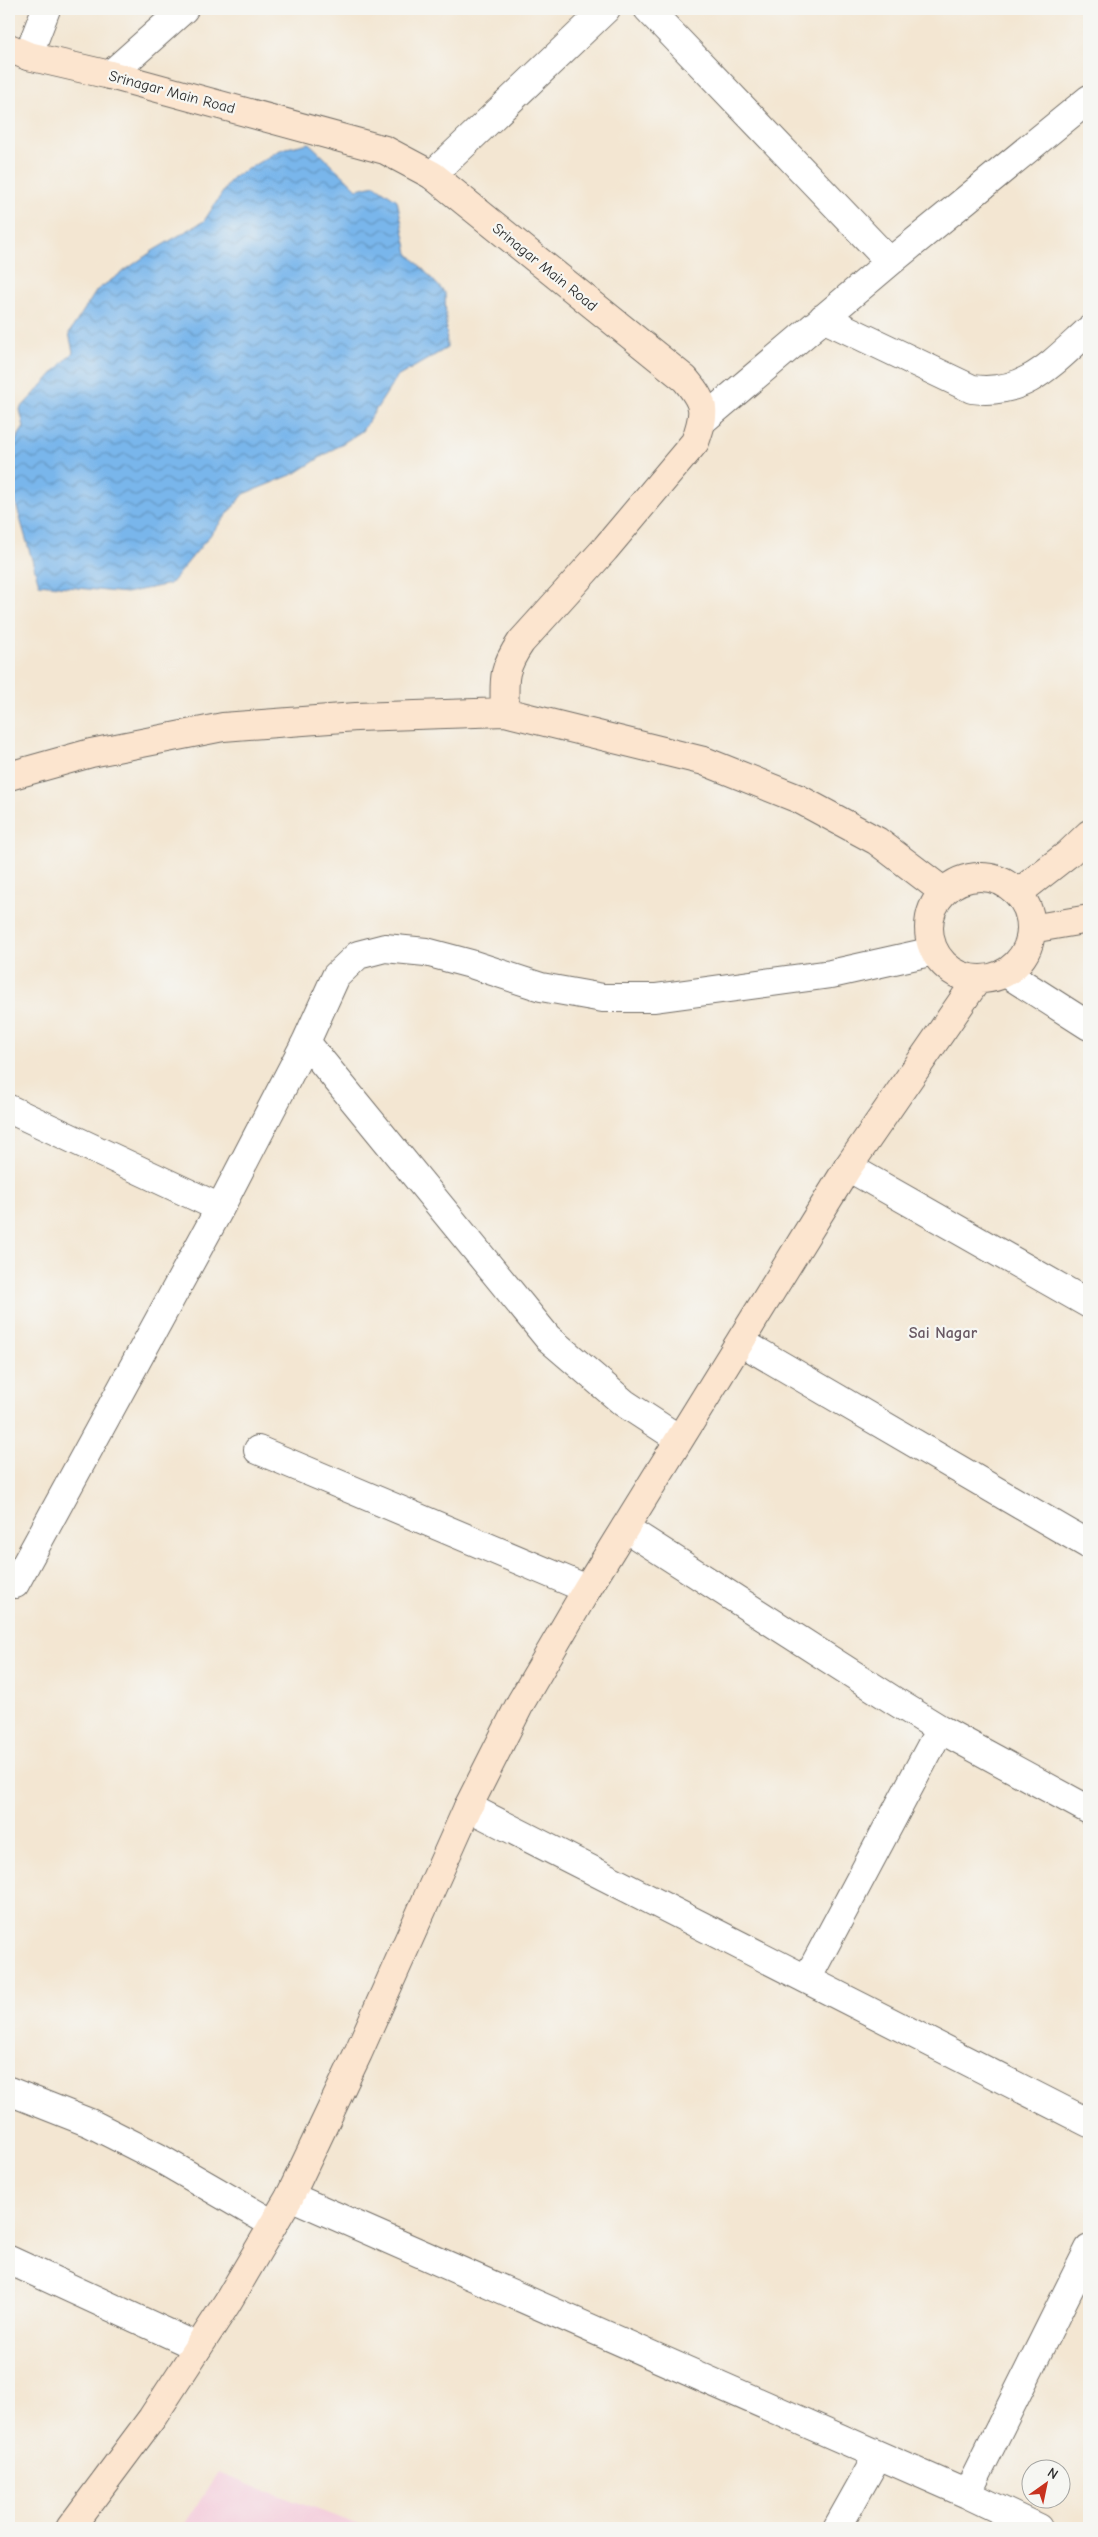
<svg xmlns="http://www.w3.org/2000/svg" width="1098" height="2537" font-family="'Comic Neue',sans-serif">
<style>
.built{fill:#f4cfdd}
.water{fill:url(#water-waves);stroke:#52708b}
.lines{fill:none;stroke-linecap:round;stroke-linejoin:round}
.street-casing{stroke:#716c65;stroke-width:30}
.secondary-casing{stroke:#716c65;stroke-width:30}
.street{stroke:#fff;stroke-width:28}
.secondary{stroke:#fce5cf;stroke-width:28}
.labels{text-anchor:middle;stroke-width:4.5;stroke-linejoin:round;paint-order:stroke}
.street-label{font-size:15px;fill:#2b2b2b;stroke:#f6f6f2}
.neighbourhood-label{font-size:16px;font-weight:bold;fill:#695964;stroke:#f6f6f2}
</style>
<defs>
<pattern id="water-waves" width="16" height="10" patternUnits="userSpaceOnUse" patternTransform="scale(1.25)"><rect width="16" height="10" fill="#79b6eb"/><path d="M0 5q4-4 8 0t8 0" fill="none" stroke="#6394bf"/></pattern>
</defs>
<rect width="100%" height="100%" fill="#f6f6f2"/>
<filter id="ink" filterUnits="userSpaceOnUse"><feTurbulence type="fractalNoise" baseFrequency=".02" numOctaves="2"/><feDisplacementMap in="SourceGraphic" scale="10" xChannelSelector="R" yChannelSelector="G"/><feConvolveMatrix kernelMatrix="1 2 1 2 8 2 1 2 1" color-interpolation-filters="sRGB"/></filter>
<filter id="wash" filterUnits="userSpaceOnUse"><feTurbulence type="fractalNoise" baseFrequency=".0096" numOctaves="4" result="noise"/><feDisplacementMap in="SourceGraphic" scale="20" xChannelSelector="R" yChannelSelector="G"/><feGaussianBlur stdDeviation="1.12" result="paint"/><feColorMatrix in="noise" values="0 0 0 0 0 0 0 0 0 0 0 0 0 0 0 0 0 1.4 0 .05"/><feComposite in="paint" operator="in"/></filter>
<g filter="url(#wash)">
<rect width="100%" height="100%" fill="#f3e6d2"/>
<path class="built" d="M218,2473L367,2528H182Z"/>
<path class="water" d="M309,143L357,189L375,185L397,200L408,253L445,293L447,348L397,377L362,431L296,473L244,494L170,584L126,593L39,584L9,480V451L24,427L20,409L73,352L69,333L97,290L154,250L204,221L232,178L282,149Z"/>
</g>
<g filter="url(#ink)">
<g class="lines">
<g class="street-casing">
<path id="street" d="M648,9L890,262
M28,56L46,9
M110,75L184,9
M432,175L606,9
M823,318L972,389C1025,396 1052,363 1089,330
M702,421L890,262L1089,99
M1006,973L1089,1026
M306,1042L548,1338L624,1403L679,1439
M9,1109L220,1208
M848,1167L1089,1304
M741,1342L1089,1545
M258,1450L587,1589
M625,1528L893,1700L940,1729L1089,1810
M15,1584L220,1208L306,1042L336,976L358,955L385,948L426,952L471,964L541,987L603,998H655L831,974L934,951
M468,1807L1089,2123
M807,1979L940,1729
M9,2091L90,2123L159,2158L273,2224
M290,2196L967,2494L1038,2528
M9,2260L198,2347
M967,2494L1089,2249
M837,2528L878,2455"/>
</g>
<g class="secondary-casing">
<path id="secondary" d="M9,48L28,56L110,75L385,150L432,175L685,379C706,404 706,411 695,442L605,549L521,642C502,670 504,679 505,712
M9,776L91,753L223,727L356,717L505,712L704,761L799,799L877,841L944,892
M929 928a51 51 0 1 1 102 0a51 51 0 1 1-102 0Z
M1018,893L1068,854L1089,834
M1031,929L1089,919
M70,2528L152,2418L227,2303L290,2196L358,2053L468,1807L521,1702L587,1589L848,1167L977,980"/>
</g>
<use href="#street" class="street"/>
<use href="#secondary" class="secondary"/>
</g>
</g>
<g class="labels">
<g class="street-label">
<text transform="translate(172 92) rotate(15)" y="5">Srinagar Main Road</text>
<text transform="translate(545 267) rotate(39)" y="5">Srinagar Main Road</text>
</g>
<g class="neighbourhood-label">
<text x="943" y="1338">Sai Nagar</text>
</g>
</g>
<rect width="1098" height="2537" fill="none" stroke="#f6f6f2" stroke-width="30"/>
<g transform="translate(1046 2484) rotate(33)"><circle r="24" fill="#f6f6f2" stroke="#a5a5a2"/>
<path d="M0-4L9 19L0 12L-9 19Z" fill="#c8321e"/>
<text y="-8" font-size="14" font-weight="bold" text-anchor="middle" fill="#2b2b2b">N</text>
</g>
</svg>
